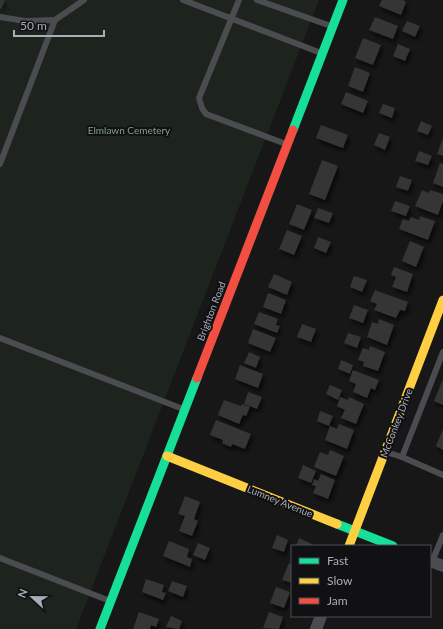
<svg xmlns="http://www.w3.org/2000/svg" width="443" height="629" font-family="Lato,sans-serif">
<style>
.green{fill:#1d241e}
.building{fill:#353536;filter:url(#shadow)}
.lines{fill:none;stroke-linecap:round;stroke-linejoin:round}
.lane{stroke:#4b4c50;stroke-width:6}
.street{stroke:#4b4c50;stroke-width:12}
.fast{stroke:#16e098;stroke-width:9}
.slow{stroke:#ffcf43;stroke-width:9}
.jam{stroke:#f24e42;stroke-width:9}
.labels{text-anchor:middle;stroke-width:4;stroke-linejoin:round;paint-order:stroke}
.park-label{font-size:10px;fill:#7fa381;stroke:#111113}
.street-label{font-size:10px;fill:#a8adb8;stroke:#111113}
</style>
<defs>
<filter id="shadow"><feDropShadow dx="2.5" dy="4" stdDeviation="2" flood-color="#0009"/></filter>
</defs>
<rect width="100%" height="100%" fill="#171717"/>
<path class="green" d="M0,0H319L76,629H0Z"/>
<path class="building" d="M0,0H5L1,9L0,8Z
M382,0H403L406,2L401,15L379,6Z
M375,17L398,26L393,39L369,30Z
M407,21L420,26L415,37L402,31Z
M363,38L381,45L373,65L355,58Z
M398,44L410,49L405,61L393,56Z
M355,67L370,73L363,92L348,86Z
M346,92L368,101L363,113L341,104Z
M383,104L395,108L392,118L379,113Z
M421,121L432,126L428,135L417,131Z
M321,125L348,135L343,148L316,138Z
M379,133L390,137L385,150L374,145Z
M443,138V156L437,154Z
M419,151L432,156L428,165L415,161Z
M322,160L338,166L325,200L309,194Z
M440,163L443,164V187L433,183Z
M400,176L412,180L408,191L396,187Z
M422,190L429,193L430,190L443,194V201L438,215L415,206Z
M395,201L410,206L406,216L391,211Z
M297,204L312,210L304,230L289,224Z
M318,208L333,213L329,223L314,218Z
M420,216L435,221L428,240L399,229L403,219L409,221L411,217L419,220Z
M287,230L302,236L294,255L279,249Z
M318,237L331,242L326,253L314,248Z
M410,241L424,247L416,267L402,261Z
M394,267L413,274L407,292L392,287L396,277L391,275Z
M274,274L292,282L287,295L268,287Z
M354,276L367,280L362,292L350,287Z
M375,290L408,302L405,311L400,310L396,318L374,310L377,304L370,301Z
M268,293L286,300L281,314L263,307Z
M354,305L368,310L363,323L349,318Z
M259,312L278,319L276,325L280,326L277,333L254,324Z
M379,319L394,325L387,345L367,337L372,322L378,324Z
M302,324L316,329L311,342L297,337Z
M253,329L276,338L270,352L248,343Z
M348,333L361,337L357,348L344,343Z
M370,346L385,352L378,371L363,366L364,362L358,360L363,348L369,350Z
M249,352L260,357L256,368L244,363Z
M341,360L353,365L350,374L338,369Z
M240,365L263,374L258,388L235,379Z
M353,370L379,380L375,390L371,388L367,398L353,392L356,384L349,381Z
M443,379V405L434,401Z
M330,385L342,390L338,400L326,394Z
M248,392L262,397L257,409L244,404Z
M340,397L348,400L349,397L364,404L356,424L341,418L345,410L337,406Z
M224,400L241,406L242,404L250,407L246,416L243,415L239,424L218,415Z
M320,411L333,416L329,426L317,421Z
M216,420L251,434L245,449L232,444L231,447L222,443L223,440L210,435Z
M339,424L354,430L347,449L325,440L330,426L337,429Z
M443,429V450L436,446Z
M330,450L344,456L336,476L314,467L320,452L328,455Z
M303,465L316,471L311,483L298,478Z
M321,474L335,480L328,499L313,493L316,486L312,485L314,479L318,481Z
M185,496L200,502L194,519L198,521L192,536L179,531L185,516L178,514Z
M277,535L288,540L284,552L272,548Z
M299,538L312,544L311,546H296Z
M169,541L189,549L187,557L192,559L190,567L163,556Z
M198,543L210,548L205,560L193,555Z
M289,563L292,564V583L282,580Z
M146,579L164,585L162,592L166,593L163,600L142,592Z
M172,581L187,586L183,597L168,591Z
M276,587L290,592L284,608L270,603Z
M139,612L159,619L156,627L151,625L150,629H133Z
M269,612L283,617L279,629L263,628Z
M171,616L182,621L179,629L166,627Z"/>
<g class="lines">
<path class="lane" d="M183,0L321,53
M239,0L199,98L202,108L206,114L286,144
M257,0L331,26
M0,17L25,21L55,20L84,0
M0,164L55,20
M0,338L183,409
M386,452L402,457L443,352
M402,457L443,475
M0,558L110,601
M432,562L443,535"/>
<path class="street" d="M430,561L443,566
M316,629L321,616"/>
<path class="fast" d="M293,130L343,0
M337,524L393,546
M100,629L197,378"/>
<path class="slow" d="M167,456L337,524
M349,546L443,300"/>
<path class="jam" d="M197,378L293,130"/>
</g>
<g class="labels">
<g class="park-label">
<text x="129" y="134">Elmlawn Cemetery</text>
</g>
<g class="street-label">
<text transform="translate(211 311) rotate(-69)" y="4">Brighton Road</text>
<text transform="translate(396 423) rotate(-69)" y="4">McConkey Drive</text>
<text transform="translate(280 501) rotate(22)" y="4">Lumney Avenue</text>
</g>
</g>
<rect x="291" y="545" width="140" height="72" fill="#111113" stroke="#4d4f55"/>
<rect x="299" y="558" width="20" height="6" fill="#16e098" stroke="#4d4f55"/>
<text x="327" y="565" font-size="12" fill="#a8adb8">Fast</text>
<rect x="299" y="578" width="20" height="6" fill="#ffcf43" stroke="#4d4f55"/>
<text x="327" y="585" font-size="12" fill="#a8adb8">Slow</text>
<rect x="299" y="598" width="20" height="6" fill="#f24e42" stroke="#4d4f55"/>
<text x="327" y="605" font-size="12" fill="#a8adb8">Jam</text>
<g transform="translate(32 597) rotate(292)" stroke="#111113" stroke-width="3" paint-order="stroke">
<path d="M0-3L7 15L0 10L-7 15Z" fill="#a8adb8"/>
<text y="-6" font-size="11" font-weight="bold" text-anchor="middle" fill="#a8adb8">N</text>
</g>
<path d="M14 30v6h90v-6" fill="none" stroke="#a8adb8" stroke-width="2"/>
<text x="20" y="30" font-size="12" fill="#a8adb8" stroke="#111113" stroke-width="3" paint-order="stroke">50 m</text>
</svg>
